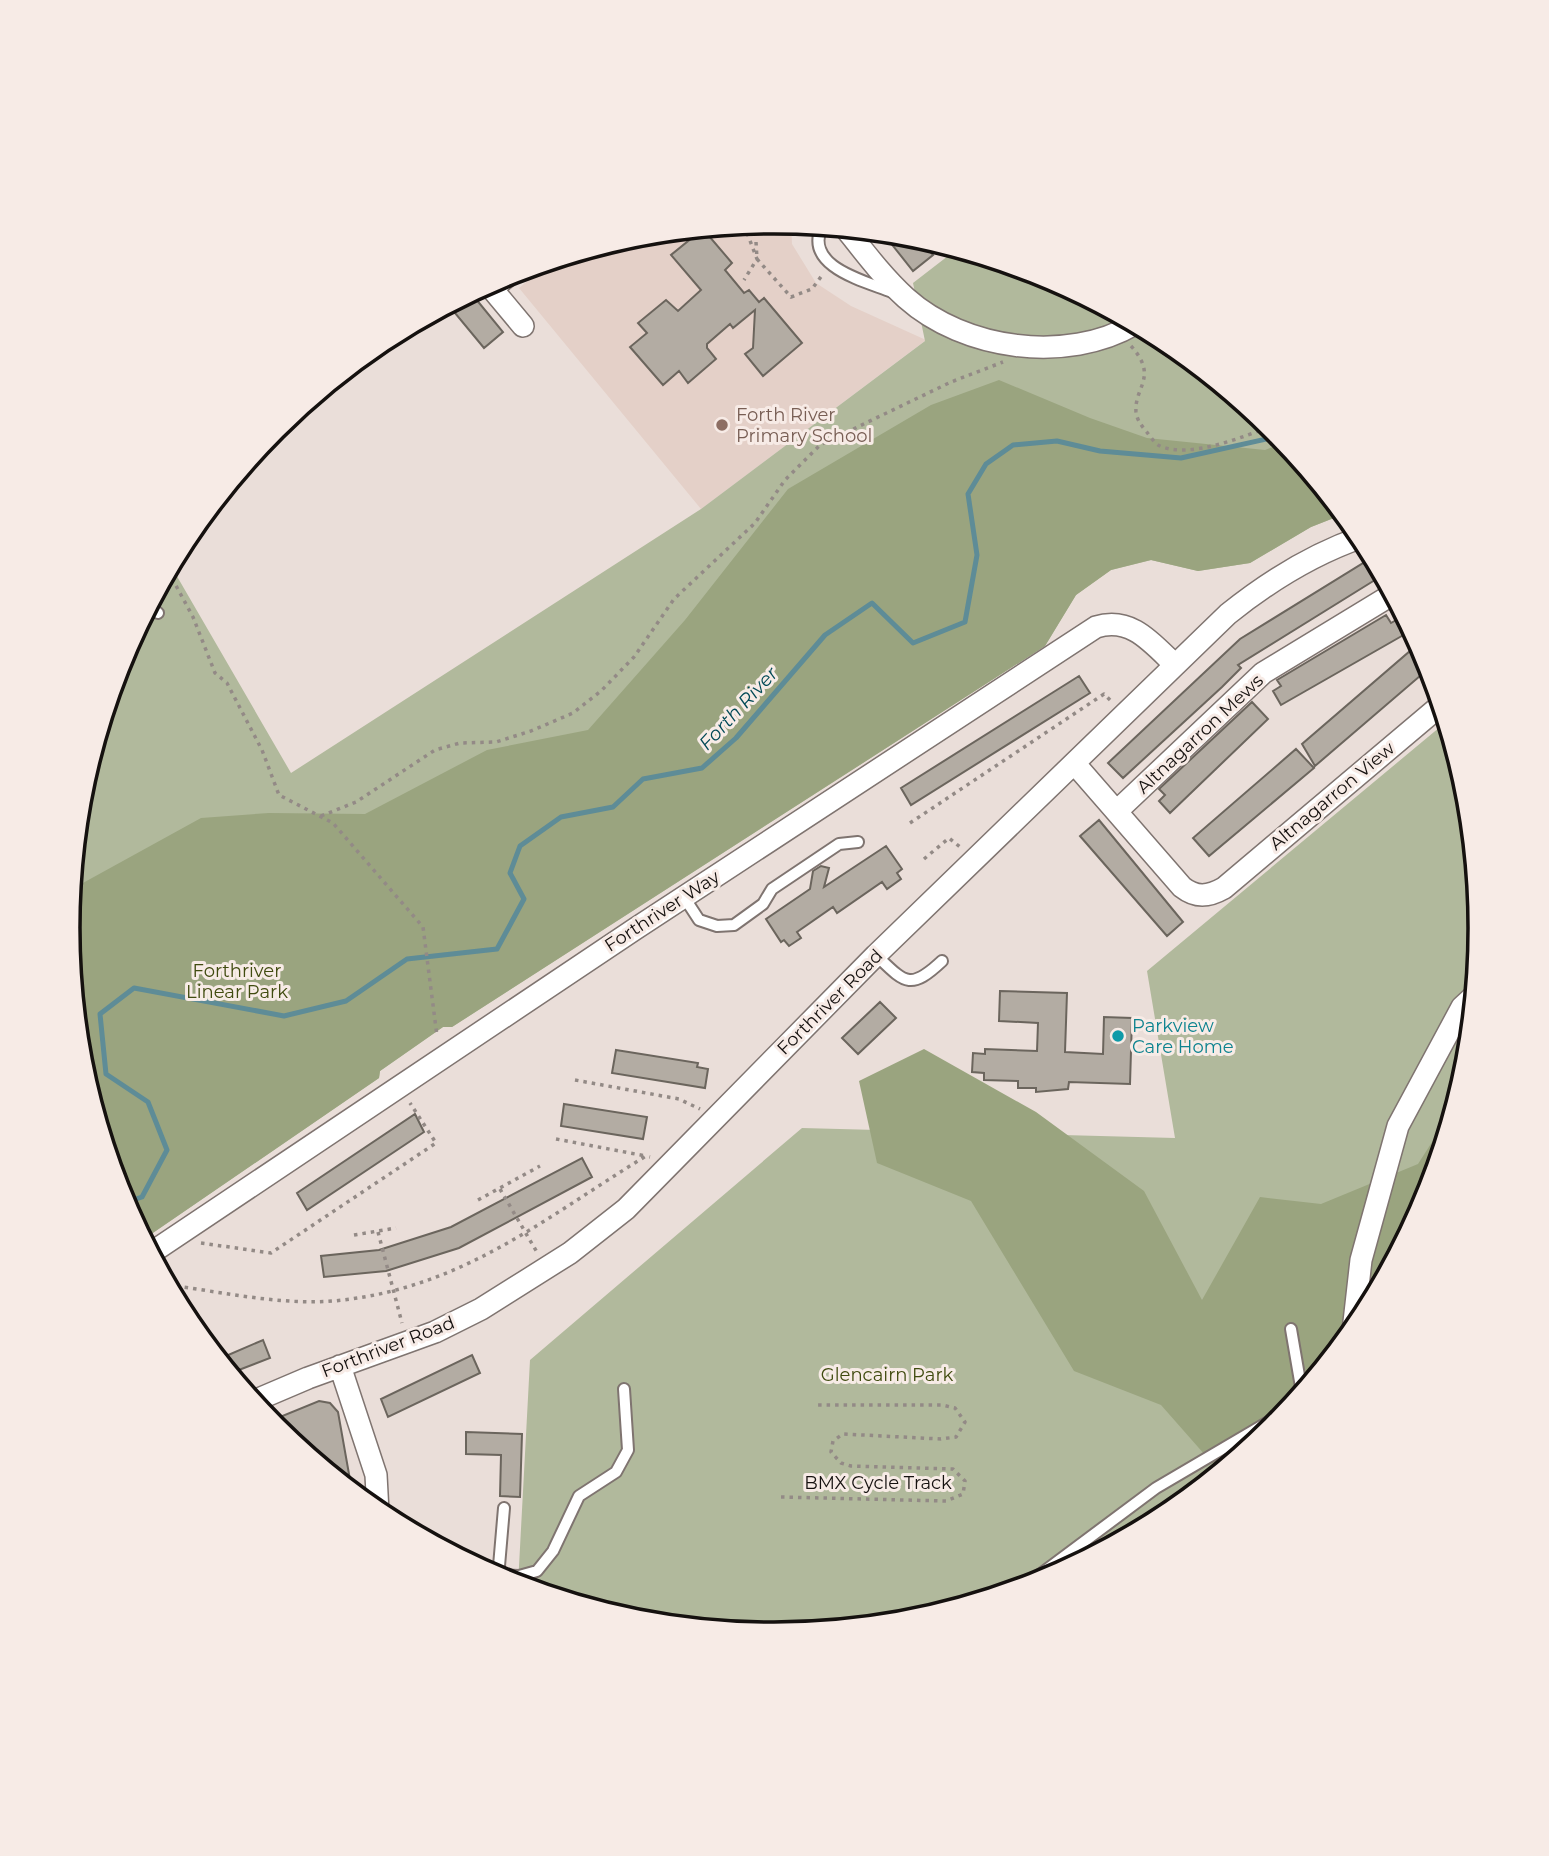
<svg xmlns="http://www.w3.org/2000/svg" width="1549" height="1856" font-family="Montserrat,sans-serif">
<style>
.built{fill:#e4d0c8}
.green{fill:#b1b99c}
.forest{fill:#9aa47f}
.lines{fill:none;stroke-linecap:round;stroke-linejoin:round}
.stream{stroke:#5e8c97;stroke-width:5}
.building{fill:#b3aca3;stroke:#6b655d;stroke-width:2}
.service-casing{stroke:#7f7470;stroke-width:14}
.minor-casing{stroke:#7f7470;stroke-width:24}
.path{stroke:#938a86;stroke-width:3.5;stroke-dasharray:3.5 5;stroke-linecap:butt}
.service{stroke:#fff;stroke-width:10}
.minor{stroke:#fff;stroke-width:21}
.education-dot{fill:#8d6e63;stroke:#f7ebe6;stroke-width:2.5}
.culture-dot{fill:#0f9aa8;stroke:#f7ebe6;stroke-width:2.5}
.labels{text-anchor:middle;stroke-width:6;stroke-linejoin:round;paint-order:stroke}
.education-label{font-size:18px;fill:#785e54;stroke:#f7ebe6;text-anchor:start}
.street-label{font-size:18px;fill:#15110f;stroke:#f7ebe6}
.park-label{font-size:18px;fill:#404b0f;stroke:#f7ebe6}
.culture-label{font-size:18px;fill:#0d838f;stroke:#f7ebe6;text-anchor:start}
.water-label{font-size:19px;font-style:italic;fill:#004956;stroke:#f7ebe6}
.rim{fill:none;stroke:#15110f;stroke-width:3.5}
</style>
<rect width="100%" height="100%" fill="#eaded9"/>
<path class="built" d="M775,222L791,223L792,244L816,283L851,306L926,340L701,509L519,288L550,262L637,235Z"/>
<path class="green" d="M957,249L1045,276L1167,341L1274,429L1344,514L1311,527L1250,563L1198,571L1151,560L1111,570L1076,595L1045,646L452,1027H443L380,1071L379,1078L144,1239L122,1198L82,1065L68,928L82,790L122,657L171,566L291,773L701,509L925,341L913,283Z
M1446,722L1467,791L1481,928L1467,1066L1427,1199L1361,1321L1274,1428L1167,1515L1154,1522L1044,1581L912,1621L774,1634L636,1621L518,1585L530,1360L802,1128L1175,1138L1147,971Z"/>
<path class="forest" d="M999,380L1090,418L1147,438L1265,450L1285,442L1344,514L1311,527L1250,563L1198,571L1151,560L1111,570L1076,595L1045,646L452,1027H443L380,1071L379,1078L144,1239C91,1141 61,1001 72,889L201,818L269,813L365,814L487,750L588,730L685,620L788,489L931,405Z
M924,1049L1036,1112L1144,1191L1202,1300L1260,1197L1321,1204L1418,1164L1455,1106L1427,1199L1361,1321L1274,1428L1220,1472L1161,1405L1074,1371L971,1201L877,1163L859,1081Z"/>
<g class="lines">
<path class="stream" d="M124,1203L142,1197L167,1150L148,1102L106,1074L100,1014L134,988L284,1016L346,1001L407,959L497,949L524,899L510,873L520,846L561,817L613,807L643,779L702,768L736,738L825,635L872,603L913,643L965,622L977,555L968,494L986,464L1013,445L1057,441L1100,451L1181,458L1280,436
M1407,1236L1401,1230L1424,1204"/>
</g>
<path class="building" d="M703,229L732,263L725,270L744,293L749,290L759,302L764,298L802,343L763,376L745,354L753,348L755,310L733,328L730,324L707,344V348L716,359L688,383L679,371L663,385L630,347L647,333L638,323L666,300L678,311L701,290L671,255Z
M882,232L918,237L933,255L913,271Z
M471,293L503,332L484,348L450,307Z
M1373,557L1383,575L1238,665L1241,668L1222,687L1123,778L1108,763L1240,639Z
M1386,615L1391,623L1398,619L1407,633L1281,705L1273,691L1281,686L1277,680Z
M1410,651L1427,670L1315,766L1302,744Z
M1079,676L1090,693L911,805L901,788Z
M1252,702L1268,719L1170,813L1159,801L1165,795L1159,789Z
M1296,749L1314,768L1209,856L1193,838Z
M1099,820L1183,922L1167,936L1080,836Z
M886,846L902,869L897,873L901,879L887,889L882,882L837,913L833,907L797,932L801,938L789,946L784,940L781,942L766,919L810,889L813,871L821,866L829,868L824,887Z
M1000,991L1067,993L1065,1052L1103,1054L1104,1017L1132,1018L1130,1084L1069,1082L1068,1089L1036,1092V1088H1018V1081L984,1080V1073L972,1072L973,1053L985,1054V1049L1037,1051L1038,1023L999,1021Z
M880,1002L896,1018L858,1054L842,1038Z
M616,1050L698,1063L697,1067L708,1069L705,1088L612,1073Z
M564,1104L647,1117L643,1139L561,1126Z
M415,1114L424,1132L307,1210L297,1193Z
M582,1158L592,1177L459,1248L386,1271L324,1277L321,1256L379,1250L451,1227Z
M263,1340L270,1358L231,1373L219,1359Z
M472,1355L480,1373L388,1417L381,1399Z
M319,1401L330,1403L338,1412L352,1491L270,1421Z
M466,1432L522,1434L520,1497L500,1496L501,1455L466,1454Z"/>
<g class="lines">
<g class="service-casing">
<path id="service" d="M822,226C803,267 865,281 892,292
M149,606L158,613
M684,897L699,920L717,926L734,925L763,904L772,889L839,844L858,842
M876,955C905,983 910,991 942,961
M1291,1329L1302,1393
M492,1574L499,1566L504,1508
M494,1575L519,1576L537,1571L553,1551L579,1496L616,1472L628,1450L624,1389
M1022,1588L1156,1488L1287,1411"/>
</g>
<g class="minor-casing">
<path id="minor" d="M846,229C865,253 884,278 906,298C964,350 1067,364 1135,324
M488,284L523,326
M492,289L511,273
M1075,764L1182,887C1196,898 1208,897 1224,888L1441,705
M1117,811L1263,673L1393,594
M151,1253L635,929L1096,627C1131,616 1152,643 1175,665
M1353,1331L1361,1260L1398,1126L1462,1007L1474,996
M340,1366L376,1475L378,1512
M254,1401L308,1378L435,1332L481,1309L570,1253L626,1209L876,955L1228,614C1269,581 1313,554 1362,537"/>
</g>
<path class="path" d="M744,225L757,259L744,280
M756,242L757,259L791,297L812,289L823,274
M1131,346C1159,377 1134,387 1136,412C1137,420 1141,425 1146,431C1150,436 1155,444 1160,446C1190,459 1243,437 1271,426
M168,571L193,617L215,673L227,683L262,750L279,795L333,823L423,927L437,1036
M321,816L356,802L435,750L460,743L496,742L531,731L573,713L601,691L634,657L674,599L755,523L785,480L820,445L951,382L1003,362
M910,823L1104,694L1113,703
M924,859L949,838L960,847
M575,1080L679,1099L700,1109
M556,1139L646,1156
M500,1189L538,1254
M478,1200L540,1166
M378,1232L402,1323
M354,1235L396,1228
M201,1243L271,1253L436,1143L410,1103
M168,1285C224,1292 286,1307 343,1300C465,1286 546,1217 646,1156L650,1157
M781,1497L946,1501L963,1494L965,1481L953,1469L851,1466L841,1463L831,1452L833,1441L843,1434L941,1439L956,1437L965,1422L955,1408L942,1405H816"/>
<use href="#service" class="service"/>
<use href="#minor" class="minor"/>
</g>
<circle class="education-dot" cx="722" cy="425" r="7"/>
<circle class="culture-dot" cx="1118" cy="1036" r="7"/>
<g class="labels">
<g class="education-label">
<text x="736" y="421">Forth River<tspan x="736" dy="21">Primary School</tspan></text>
</g>
<g class="street-label">
<text transform="translate(1200 734) rotate(-43)" y="6">Altnagarron Mews</text>
<text transform="translate(1332 796) rotate(-40)" y="6">Altnagarron View</text>
<text transform="translate(662 911) rotate(-33)" y="6">Forthriver Way</text>
<text transform="translate(830 1002) rotate(-45)" y="6">Forthriver Road</text>
<text transform="translate(388 1347) rotate(-21)" y="6">Forthriver Road</text>
<text x="878" y="1489">BMX Cycle Track</text>
</g>
<g class="park-label">
<text x="237" y="977">Forthriver<tspan x="237" dy="21">Linear Park</tspan></text>
<text x="887" y="1381">Glencairn Park</text>
</g>
<g class="culture-label">
<text x="1132" y="1032">Parkview<tspan x="1132" dy="21">Care Home</tspan></text>
</g>
<g class="water-label">
<text transform="translate(738 708) rotate(-47)" y="7">Forth River</text>
</g>
</g>
<path d="M0 0H1549V1856H0ZM80 928a694 694 0 1 1 1388 0a694 694 0 1 1-1388 0Z" fill="#f7ebe6" fill-rule="evenodd"/>
<path class="rim" d="M80 928a694 694 0 1 1 1388 0a694 694 0 1 1-1388 0Z"/>
</svg>
